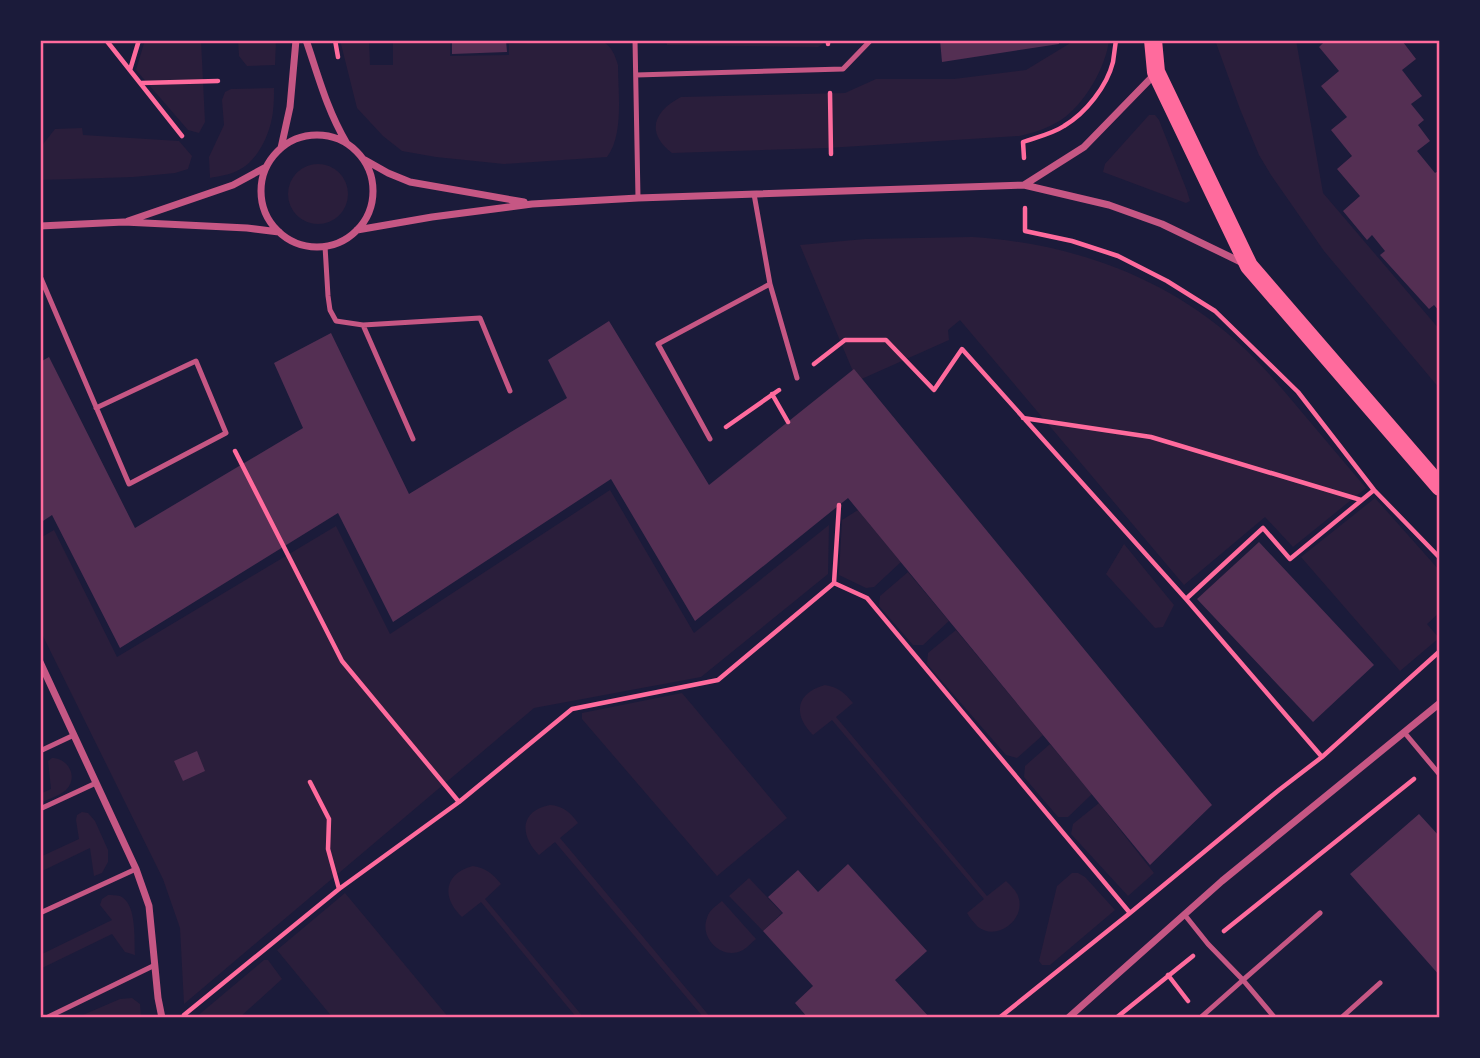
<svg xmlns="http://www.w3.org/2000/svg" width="1480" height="1058" font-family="'Fira Sans Condensed',sans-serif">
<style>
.green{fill:#2a1e3b}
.building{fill:#542f53}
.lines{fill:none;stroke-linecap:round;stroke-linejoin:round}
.path{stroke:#ff6b9d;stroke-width:4.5}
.service{stroke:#c65784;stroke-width:5}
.minor{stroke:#c65784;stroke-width:7}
.primary{stroke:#ff6b9d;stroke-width:18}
.neatline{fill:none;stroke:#ff6b9d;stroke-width:2.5}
</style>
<rect width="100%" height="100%" fill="#1b1b3a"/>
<path class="green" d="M145,40H201L205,122L199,133L188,130L136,70Z
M238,40H276L275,65L247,66L239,56Z
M340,40H369L370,65H393V40H444V43H450V56L509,55V44C527,44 592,36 603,42C612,46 615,56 618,65C618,92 624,135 607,157L504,164L436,157L402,151L383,136L357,108Z
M824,40V43L818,47L667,45L666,41Z
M1072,40H1109C1106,67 1084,105 1061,120C1048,128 1034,133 1019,136L827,148L672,153C645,132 654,111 681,97L845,93L876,79H954L1026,70L1072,42Z
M1215,40H1296L1323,193L1440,330V389L1324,251L1271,175L1259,155L1240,109Z
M274,88C274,95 274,103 273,111C271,132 258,162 237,171C229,175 219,176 210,178L209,157L224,125L222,100L225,92L231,89Z
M1149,115H1155L1159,120L1187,191L1190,201L1186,203L1103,172L1105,164Z
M82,128L83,135L179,141L192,156L188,169L175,173L133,177L40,180V148L55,129Z
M288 194a30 30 0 1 1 60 0a30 30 0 1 1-60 0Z
M972,237C1069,243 1162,275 1235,340C1259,361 1280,386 1300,410C1322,436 1344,462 1366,488L1293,547L1265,517L1184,585L960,320L948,330L949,340L857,381L800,245L865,239Z
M610,490L694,633L829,525L828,574L701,677L534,708L184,1004L180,928L163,879L40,630V538L54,530L117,657L336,526L390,634Z
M1375,498L1440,571V612L1427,624L1439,638L1400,671L1301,557Z
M858,510L901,562L874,587L866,588L839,575L842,520Z
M1124,544L1174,605L1163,627L1155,628L1106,574Z
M908,572L949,621L923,645H913L879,606L880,596Z
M956,630L1043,735L1017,758L1006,755L927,664L928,653Z
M825,685C838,687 845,693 853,703L836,717L987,896L1006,881C1011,886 1017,891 1019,899C1024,921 997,941 978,927C974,923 970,918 967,913L984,899L832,720L813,735C793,715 795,693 825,685Z
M682,693L787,818L717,876L582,719V713Z
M1050,744L1092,794L1068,817H1058L1024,777L1025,766Z
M52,758C68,758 79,777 66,790C59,796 48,799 40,803V794L51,789L48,761Z
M1099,803L1154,873L1128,896L1071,834L1073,824Z
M550,805C563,806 570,812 578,823L560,838L711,1018H704L555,842L539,855C520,836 519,811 550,805Z
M82,812L88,813L95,821L108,850V862L102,873L94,876L90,848L40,872V857L79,839L76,820L77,815Z
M473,866C486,868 493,874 501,884L485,899L584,1018H577L481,902L462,917C441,898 444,873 473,866Z
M1072,873H1078L1085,877L1115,910L1050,965H1042L1039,961L1057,886Z
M749,878L782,913L763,931L729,896Z
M345,893L449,1018H333L277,950Z
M108,895C112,895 116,895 120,896C137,903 134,939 135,955L125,952L112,934L40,969V955L112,920L100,905L102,899Z
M722,901L756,939C752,942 748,947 743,950C723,961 699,939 707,918C709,910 716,906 722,901Z
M264,960H268L282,979L239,1018H195Z
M132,998L140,1004L141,1018H76L120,999Z"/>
<path class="building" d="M452,40H506L507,52L452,54Z
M940,40H1058L1059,44L942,62Z
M1326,40H1405L1403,42L1416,59L1402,70L1422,96L1411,104L1424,120L1418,125L1430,141L1417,151L1435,173L1440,170V312L1434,305L1429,309L1380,255L1385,251L1372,235L1367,240L1343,211L1360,196L1337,169L1352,156L1331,130L1347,117L1321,86L1339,71L1319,47Z
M609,321L709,485L854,369L1212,805L1150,865L848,498L695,621L611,479L393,622L338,513L120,648L52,515L40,523V362L49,357L135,528L303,428L274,363L331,333L409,494L567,398L548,360Z
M1259,542L1374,665L1313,722L1197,599Z
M197,751L205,771L183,781L174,761Z
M1419,814L1440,837V976L1350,874Z
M848,864L927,951L895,980L930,1018H808L795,1003L813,986L763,931L783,913L768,897L798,870L818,892Z"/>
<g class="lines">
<path class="path" d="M106,40L182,136
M335,40L338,57
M828,44V40
M130,70L139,40
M141,83L218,81
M830,93L831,154
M1024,158L1023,142C1037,137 1052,134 1064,126C1086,113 1107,86 1113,62C1114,55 1115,47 1116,40
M1025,208V231L1072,241L1118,256L1167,281L1215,311L1298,392L1374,490L1440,558
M814,364L845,340H886L934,390L962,349L1186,599L1322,757
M772,394L788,422
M1023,418L1151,437L1361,500
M726,427L779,390
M235,451L342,661L459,802
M834,583L839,505
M1186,599L1263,528L1290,559L1374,490
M310,782L329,819L328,849L339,889
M1224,931L1414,779
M1168,975L1188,1001
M184,1015L339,889L459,802L572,709L718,680L834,583L867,598L1130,913
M999,1018L1130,913L1279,790L1322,757L1440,651
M1116,1018L1193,956"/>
<path class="service" d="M635,40L638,198
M636,75L843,69L871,40
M754,194L770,284L797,378
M325,246L328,296L330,310L336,321L363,325
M40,276L129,484L226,433L196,361L96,408
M413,439L363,325L480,318L510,391
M710,439L658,344L770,284
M1404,732L1440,775
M40,751L74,735
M40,809L96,783
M40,913L136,869
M1184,914L1208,944L1243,980L1200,1018
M46,1018L155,965
M1275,1018L1243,980L1320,913
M1341,1018L1380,983"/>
<path class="minor" d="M306,40C318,75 327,110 346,142
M261 191a56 56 0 1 1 112 0a56 56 0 1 1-112 0Z
M281,148L290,107L296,40
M365,160L388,173L410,182L524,202
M1024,185L1109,205L1162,224L1243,263
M128,221L233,185L266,167
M40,226L124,222L247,228L279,232
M357,230L432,217L532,204L638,198L1024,185L1084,147L1156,73
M40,662L136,869L149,906L158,998L162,1018
M1068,1018L1222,881L1440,703"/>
<path class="primary" d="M1153,40L1156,72L1249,266L1440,487"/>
</g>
<rect width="1480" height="1058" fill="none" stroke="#1b1b3a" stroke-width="84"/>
<rect x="42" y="42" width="1396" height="974" class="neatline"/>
</svg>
